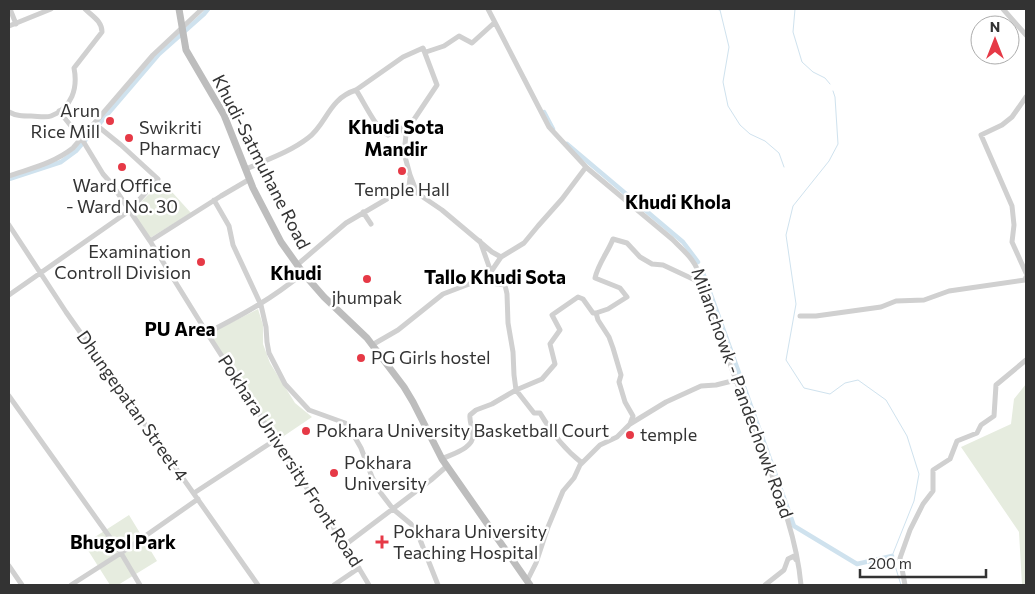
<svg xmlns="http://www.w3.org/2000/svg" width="1035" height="594" font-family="Commissioner,sans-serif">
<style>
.green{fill:#e6ecdf}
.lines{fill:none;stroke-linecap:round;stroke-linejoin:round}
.stream{stroke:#cfe2ee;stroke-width:1}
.canal{stroke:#cfe2ee;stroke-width:4.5}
.minor{stroke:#d0d0d0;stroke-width:5}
.secondary{stroke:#bdbdbd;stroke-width:7}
.poi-dot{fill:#e63946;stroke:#fff;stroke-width:2}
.labels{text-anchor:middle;stroke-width:5;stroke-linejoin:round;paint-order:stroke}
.poi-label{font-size:18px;fill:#333;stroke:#fff;text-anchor:start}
.street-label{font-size:18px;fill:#333;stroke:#fff}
.neighbourhood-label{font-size:19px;font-weight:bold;fill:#000;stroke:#fff}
</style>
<rect width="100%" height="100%" fill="#fff"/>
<path class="green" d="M162,181L191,213L150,238L132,211Z
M258,309L263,325V344L270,363L295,403L312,417L278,440L209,334Z
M1026,384V585H1022L1019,532L961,447L1011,424L1014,399Z
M129,515L157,561L118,585H110L84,544Z"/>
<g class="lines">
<path class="stream" d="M716,9L720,10L729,47L723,82L728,106L740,125L750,134L765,141L779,153L784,167
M795,9L793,32L802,62L813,72L825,78L830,84
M833,91L835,97L838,144L829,161L793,206L786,235L796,304L786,360L804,388L830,394L845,383L858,380L886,400L907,436L919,474L914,501L892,556L901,585"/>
<path class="canal" d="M544,112L553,129
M567,144L683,242L698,262
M9,179L61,162L76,151L159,54L204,14L208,9
M702,270L794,526L857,564L892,556"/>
<path class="minor" d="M10,9L16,24
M488,9L549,127L587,168L672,239C684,251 698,262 700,279C718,331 736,382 756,433C775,484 796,531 801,585
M1003,9L1026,35
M9,26L51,9
M426,52L444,46L459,36L472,43L494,23
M356,90C364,102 376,129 388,135L401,128L406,135
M1026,97L1012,117L1002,125L981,135L1012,206L1014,225L1012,242L1026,273
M59,111L83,141L103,174L111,183L150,241L207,333L308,490L345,545L369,585
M9,112C16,116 23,116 31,116C37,116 46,118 51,116C72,108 78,88 74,68L102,32C102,21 92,16 85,9
M246,169C266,160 290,152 308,138C327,124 328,99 356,90L403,57L423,48L437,85L411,124L406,135L404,153L410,175L417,193L442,210L492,252L501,257
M9,176C32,168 54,163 73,148L153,55L202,9
M214,200L229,226L233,245L261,305L266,327L267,342L269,353L285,384L309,410L345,423L353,434L361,448L372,477L380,492L393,509L411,524L419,537L438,585
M363,212L371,224
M9,225L66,312L258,585
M150,241L221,196L250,179
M480,241L491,272
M297,265L346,223L409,186L410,178
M484,282L505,285L507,294L508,323L513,352L514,375L516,390L542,379L555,364L550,344L560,330L552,315L578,297L583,299L593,313H596
M9,295L129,211L158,179L121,145L100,128L95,135L88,130
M800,316H816L881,307L896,301L924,300L949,291L1025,280L1026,277
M207,333C242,315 272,299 303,273
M372,345L398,330L443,294L477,281L484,282L501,257L524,243L538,226L562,199L586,167
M9,396L121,553L140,585
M630,424L633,416L625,402L619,382L621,375L613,348L609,337L598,320L596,313L608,309L627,297L620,288L595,278C598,264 608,252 613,239L627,243L640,257L652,264L663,265L695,280L700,279
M442,459C452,454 474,448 473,435C473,428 469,422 470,415L476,410L492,404L516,390L534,413H540C551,432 564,449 582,463
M194,493L275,440
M345,545L431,480L447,466
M9,566L22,585
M527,581L536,563L548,527L563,491L574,478L580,465L600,445L617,437L630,424L666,402L701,386L716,385L736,380
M71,585L121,553L198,499
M334,585L359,568
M765,585L784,570L788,559L794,556L796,560
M905,585L900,558L910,530L923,504L933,491V470L950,459L957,441L977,433L981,425L994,416L996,385L1026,360"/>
<path class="secondary" d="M179,9L186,50L224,115L253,188L281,242L303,273L324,297L367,338L404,387L413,402L442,459L530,585"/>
</g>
<g class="poi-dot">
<circle cx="110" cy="121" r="5"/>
<circle cx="129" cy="138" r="5"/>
<circle cx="122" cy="167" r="5"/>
<circle cx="402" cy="171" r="5"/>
<circle cx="201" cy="262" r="5"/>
<circle cx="367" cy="279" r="5"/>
<circle cx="361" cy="358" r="5"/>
<circle cx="306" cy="431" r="5"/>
<circle cx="630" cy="435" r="5"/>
<circle cx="334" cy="473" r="5"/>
<path d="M379.5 534.5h5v5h5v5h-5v5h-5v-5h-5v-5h5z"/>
</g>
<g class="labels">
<g class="poi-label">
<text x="100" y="117" text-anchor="end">Arun<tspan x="100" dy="21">Rice Mill</tspan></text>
<text x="139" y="134">Swikriti<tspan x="139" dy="21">Pharmacy</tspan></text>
<text x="122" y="192" text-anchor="middle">Ward Office<tspan x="122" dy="21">- Ward No. 30</tspan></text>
<text x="402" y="196" text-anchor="middle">Temple Hall</text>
<text x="191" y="258" text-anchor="end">Examination<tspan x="191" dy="21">Controll Division</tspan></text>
<text x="367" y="304" text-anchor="middle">jhumpak</text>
<text x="371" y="364">PG Girls hostel</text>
<text x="316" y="437">Pokhara University Basketball Court</text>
<text x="640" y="441">temple</text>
<text x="344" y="469">Pokhara<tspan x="344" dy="21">University</tspan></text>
<text x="393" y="538">Pokhara University<tspan x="393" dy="21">Teaching Hospital</tspan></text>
</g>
<g class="street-label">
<text transform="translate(261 162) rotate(63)" y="6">Khudi-Satmuhane Road</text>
<text transform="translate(742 393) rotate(70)" y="6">Milanchowk - Pandechowk Road</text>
<text transform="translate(132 406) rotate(55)" y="6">Dhungepatan Street 4</text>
<text transform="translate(290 461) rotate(57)" y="6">Pokhara University Front Road</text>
</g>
<g class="neighbourhood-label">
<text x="396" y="134">Khudi Sota<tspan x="396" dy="22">Mandir</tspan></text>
<text x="678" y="209">Khudi Khola</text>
<text x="296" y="280">Khudi</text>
<text x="495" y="284">Tallo Khudi Sota</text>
<text x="180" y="336">PU Area</text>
<text x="123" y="549">Bhugol Park</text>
</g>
</g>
<rect width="1035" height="594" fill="none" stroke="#333333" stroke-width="20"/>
<g transform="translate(995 40)"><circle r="24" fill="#ffffff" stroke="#adadad"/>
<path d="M0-4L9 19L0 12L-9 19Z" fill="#e63946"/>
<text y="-8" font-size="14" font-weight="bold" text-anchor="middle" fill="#333333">N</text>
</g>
<path d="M860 569v8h126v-8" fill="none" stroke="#333333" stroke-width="2.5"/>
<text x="868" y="569" font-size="15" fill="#333333" stroke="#ffffff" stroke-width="4" paint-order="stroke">200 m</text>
</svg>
